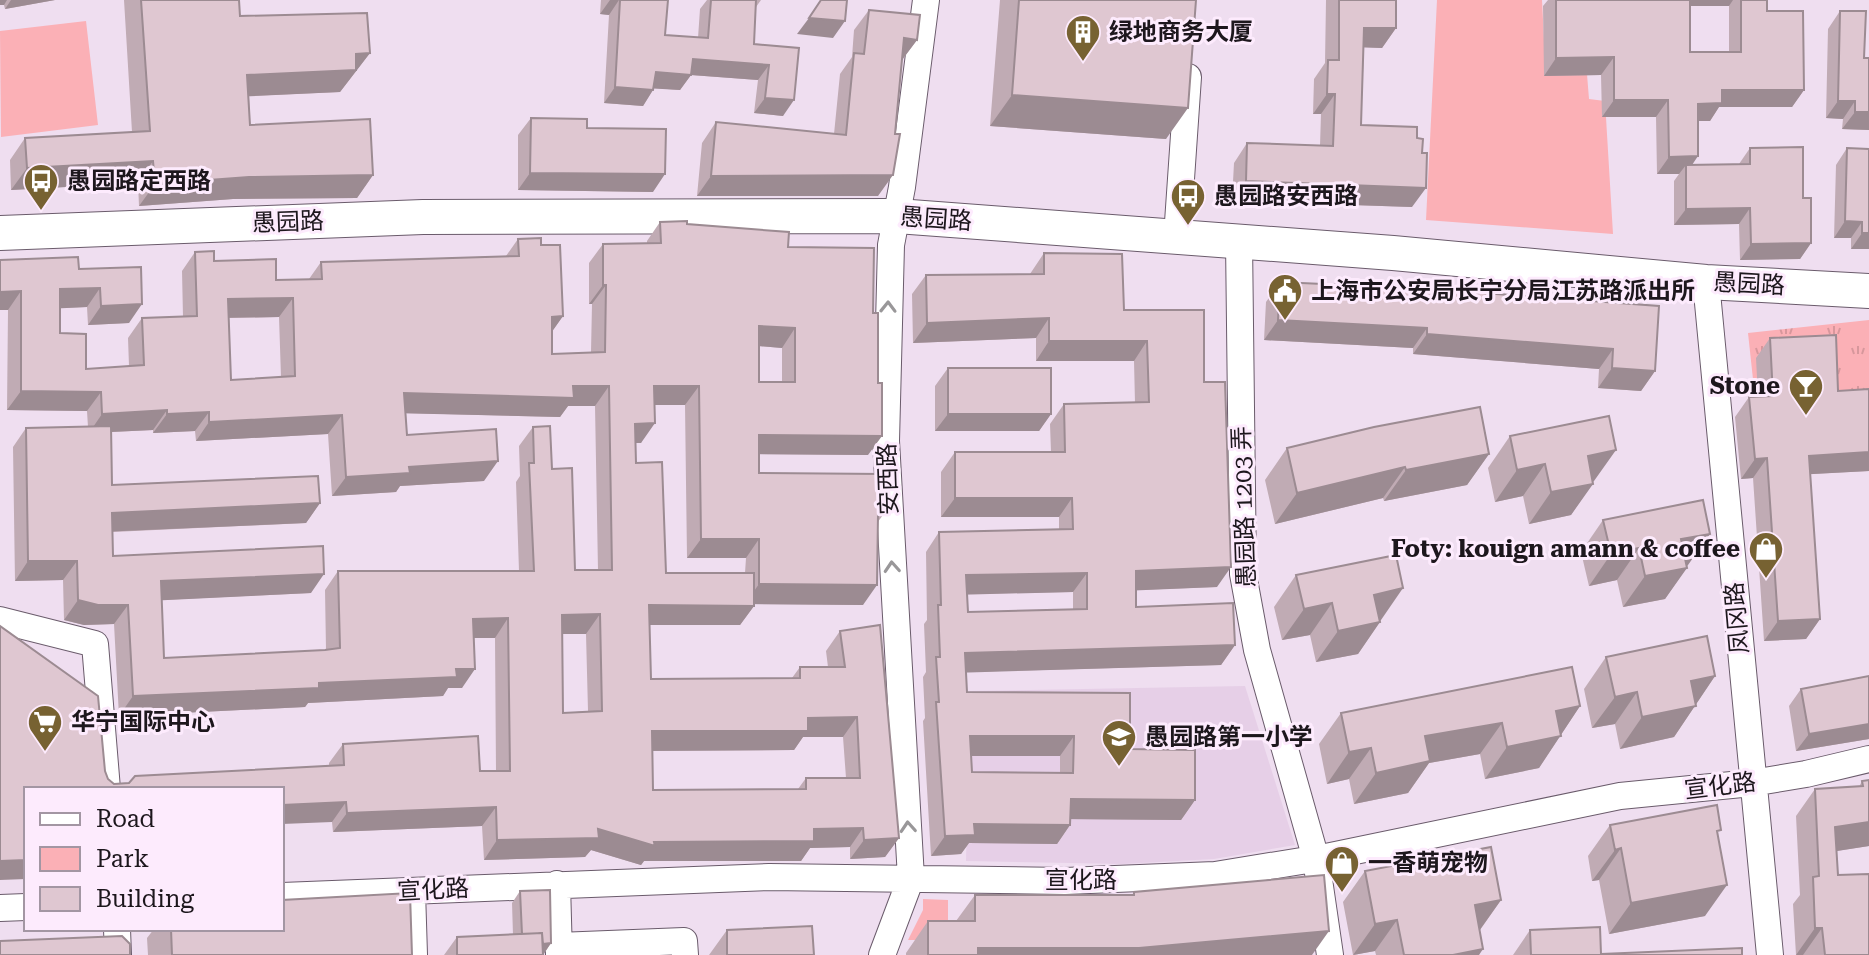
<svg xmlns="http://www.w3.org/2000/svg" width="1869" height="955" font-family="'Roboto Serif','Noto Sans SC',serif">
<style>
.built{fill:#e6cfe7}
.grass{fill:url(#grass-tufts)}
.green{fill:#fbb0b6}
.lines{fill:none;stroke-linecap:round;stroke-linejoin:round}
.minor-casing{stroke:#6a5b6b;stroke-width:28}
.major-casing{stroke:#6a5b6b;stroke-width:36}
.minor{stroke:#fff;stroke-width:26}
.major{stroke:#fff;stroke-width:34}
.wall{fill:#c0abb4;fill-rule:evenodd}
.shaded-wall{fill:#9c8b92}
.building{fill:#dfc7d1;stroke:#9c8b92;stroke-width:2;fill-rule:evenodd}
.oneway{stroke:#999799}
.labels{text-anchor:middle;stroke-width:6;stroke-linejoin:round;paint-order:stroke}
.poi-label{font-size:24px;font-weight:bold;fill:#1d171d;stroke:#fdebfd;text-anchor:start}
.street-label{font-size:24px;fill:#1d171d;stroke:#fdebfd}
</style>
<defs>
<pattern id="grass-tufts" width="24" height="20" patternUnits="userSpaceOnUse" patternTransform="scale(2)"><rect width="24" height="20" fill="#fbb0b6"/><path d="M3 7l-1-3M5 7V3M7 7l1-3M15 17l-1-3M17 17v-4M19 17l1-3" fill="none" stroke="#d7979c"/></pattern>
</defs>
<rect width="100%" height="100%" fill="#efdef0"/>
<path class="built" d="M1245,686L1295,845L1214,859L1122,864L966,861L970,691Z"/>
<path class="grass" d="M1869,320V395L1756,407L1748,333Z"/>
<path class="green" d="M1437,0H1542L1545,59L1586,62L1589,99L1605,101L1613,234L1426,220Z
M86,21L98,125L1,137L0,31Z
M923,899L948,900V940H908L923,910Z"/>
<g class="lines">
<g class="minor-casing">
<path id="minor" d="M1177,237L1188,77
M1239,241L1243,574L1257,650L1316,859L1330,955
M1706,282L1770,955
M0,620L95,644L107,789
M557,884L559,955
M412,891L414,955
M282,896L769,877L1065,881L1215,875L1326,857L1620,796L1752,783L1806,774L1869,759
M0,908L26,907
M117,929L118,955
M558,946L684,941L685,955
M882,955L911,878L886,441L891,245L902,187L926,0"/>
</g>
<g class="major-casing">
<path id="major" d="M0,233L423,217L897,216L1393,253L1706,282L1869,291"/>
</g>
<use href="#minor" class="minor"/>
<use href="#major" class="major"/>
</g>
<path class="wall" d="M0,0H55L5,9L4,5Z
M124,0H239L240,16L370,53L340,92L249,96L250,125L373,175L357,198L233,199L139,206L138,183L11,190L10,160L25,138L132,132Z
M601,0H668L665,35L698,38L700,9L707,0H761L756,7L754,44L799,48L783,116L754,113L758,80L691,75L680,90L654,88L643,106L604,103L609,15L600,14Z
M1000,0H1196L1166,139L990,126Z
M1326,0H1396V28L1382,48L1364,47L1361,125L1412,207L1232,201L1234,163L1247,143L1320,146L1321,114H1313L1314,79L1325,63Z
M1548,0H1767V11L1804,90L1792,107H1719L1710,121H1698L1692,165L1739,164L1750,148L1803,198L1811,243L1800,259L1740,260L1739,224L1674,225V181L1679,174H1657L1656,117H1602L1601,75L1544,76L1543,6ZM1690,6H1729V52H1690Z
M869,10L917,40L902,60L878,196H697L702,143L716,122L834,134L840,74L852,57L854,30Z
M1840,11L1864,58L1869,130L1842,129L1843,119L1826,118L1828,29Z
M531,118L587,128L653,192L518,190V135Z
M1847,148L1869,249H1851V238H1834L1836,165Z
M660,222L687,224L788,247L868,455L759,454V473L883,515L877,523L863,605L754,604V606L740,625H649L651,679L792,678L800,667H828L826,651L840,631L899,838L885,857L850,859V847L810,848L801,861H644L641,865L591,850L585,857L484,860L482,826L333,832L332,822L26,789L105,771L108,779L114,784L329,766V763L343,744L480,771H496L495,638H474L462,688H448L443,696L308,703L305,707L119,716L114,624L84,625L64,620L63,580L15,581L13,447L26,428L88,427L87,411L7,410L8,310L0,260L79,269L141,267L129,323L88,325L87,307L60,308V333L86,369L129,366L128,338L142,318L183,317L182,271L195,252L214,261L276,280L309,279L321,262L506,256L518,239L541,245L563,316L552,331V354L591,352L592,304H589V263L603,244L647,243V241ZM279,317L281,377L231,380L229,318ZM759,346L782,348V382H759ZM655,405H685L687,558H746L745,573H666L636,463L635,443H641ZM568,406H595L598,570H575L552,469L533,427L519,446L520,476L516,482L519,571H338L325,590L326,650L164,658L161,600L311,593L113,556V532L306,523L320,503L112,485L111,432L153,430V433L195,431L196,441L328,434L332,496L396,492L400,486L484,481L407,435L406,413L560,417ZM562,634H586L588,711L563,713ZM803,737H843L846,778H806L798,789L653,790L652,751L794,750Z
M1044,253L1124,310L1204,382L1217,587L1136,590V607L1235,645L1221,665L966,672L967,692L1130,749L1195,800L1181,820L1070,819V825L1057,844L969,843L961,854L931,856L923,721L925,718L923,677L926,672L924,624L927,620L926,552L939,532L1059,530V517H941V472L955,452H1051L1050,424L1064,404L1135,403L1134,361H1036V338L913,343L912,294L926,275L1030,274ZM1073,592V609L968,612L967,594ZM971,756H1060V773L972,772Z
M1280,282L1659,306L1655,371L1641,391L1598,388L1599,369L1413,354V348L1264,340L1266,302Z
M1770,338L1838,391L1869,389V471L1810,474L1820,619L1806,639L1764,641L1753,478L1741,479L1735,417L1749,397H1758L1756,358Z
M948,368L1051,414L1039,431H935V386Z
M1510,436L1594,481L1593,482L1571,515L1529,524L1523,496L1495,502L1488,468Z
M1287,448L1489,454L1467,485L1384,501L1383,498L1275,524L1265,480Z
M1603,520L1688,565L1665,599L1623,607L1617,580L1589,586L1581,552Z
M1296,575L1381,620L1358,654L1316,662L1310,635L1282,640L1274,607Z
M1606,657L1715,676L1674,737L1620,749L1615,724L1592,728L1584,689Z
M1869,676V739L1796,751L1789,706L1801,689Z
M1580,706L1539,768L1485,779L1480,754L1429,763L1408,793L1354,804L1349,779L1327,784L1319,744L1341,713Z
M1869,780V846L1836,851L1838,875L1869,955H1796L1793,904L1800,895L1796,816L1815,789L1859,787L1862,781Z
M1610,825L1718,835L1705,916L1609,934L1599,880L1592,881L1588,856Z
M1365,871L1501,900L1480,930L1479,955H1376L1375,951L1353,955L1343,902Z
M520,891L551,943L543,955H444L457,937L513,935L512,903Z
M1134,892L1312,955H906V953L928,921H956L975,895H1132Z
M154,929H282L412,955H148L147,938Z
M727,930V955H709Z
M1530,930L1601,954L1742,955H1513Z"/>
<path class="shaded-wall" d="M0,0H7L4,5H0Z
M11,0H55L5,9Z
M610,0H619L609,15L600,14Z
M1681,0H1733L1729,6H1677Z
M809,18L845,21L833,38L797,34Z
M1364,28H1396L1382,48L1350,47Z
M904,38L917,40L902,60Z
M370,53L340,92L232,97L247,75L356,54Z
M1614,57L1601,75L1544,76L1556,58Z
M693,59L769,65L758,80L691,75L680,90L645,88L656,72Z
M615,87L653,90L643,106L604,103Z
M1722,90H1804L1792,107H1719L1710,121H1685L1698,104Z
M1327,94H1335L1321,114H1313Z
M1012,95L1188,108L1166,139L990,126Z
M765,98L794,100L783,116L754,113Z
M1614,100H1668L1656,117H1602Z
M1838,101H1855L1843,119L1826,118Z
M1855,112H1869V130L1842,129Z
M1698,156L1686,174V165L1679,174H1657L1669,157Z
M153,161L138,183L11,190L27,168Z
M530,173L665,174L653,192L518,190Z
M373,175L357,198L233,199L139,206L155,184L249,177Z
M893,175L878,196H697L711,176Z
M1246,181L1426,188L1412,207L1232,201Z
M1750,208L1739,224L1674,225L1686,209Z
M1845,221L1862,222L1851,238H1834Z
M1862,233H1869V249H1851Z
M1811,243L1800,259L1740,260L1751,244Z
M603,285H606L592,304H589Z
M100,288L87,307L46,309L60,289Z
M21,291L8,310H0V292Z
M293,298L279,317L214,318L228,299Z
M142,304L129,323L88,325L101,306Z
M563,316L549,336L552,317Z
M1049,318L1036,338L913,343L927,323Z
M1278,320L1427,328L1413,348L1264,340Z
M759,326L795,328L782,348L746,345Z
M1427,334L1613,349L1599,369L1413,354Z
M1049,341H1147L1134,361H1036Z
M1612,368L1655,371L1641,391L1598,388Z
M573,386H609L595,406H568L560,417L391,413L404,393Z
M654,386H699L685,405H641Z
M21,391L101,392L87,411L7,410Z
M167,410L153,430L89,433L102,414Z
M209,412L195,431L153,433L167,414Z
M948,414H1051L1039,431H935Z
M342,415L328,434L196,441L209,422Z
M655,423L641,443H621L635,424Z
M759,435L882,436L868,455L746,454Z
M1616,450L1594,481L1566,487L1588,456Z
M1869,452V471L1795,475L1809,456Z
M1489,454L1467,485L1384,501L1406,470Z
M1767,458L1753,478L1741,479L1755,459Z
M498,461L484,481L400,486L396,492L332,496L346,477L409,467Z
M1545,464L1523,496L1495,502L1517,470Z
M1405,467L1383,498L1275,524L1297,493Z
M1593,484L1571,515L1529,524L1551,492Z
M955,498H1072L1059,517H941Z
M320,503L306,523L99,532L112,513Z
M1710,534L1688,565L1659,571L1681,539Z
M701,539H759L746,558H687Z
M1639,548L1617,580L1589,586L1611,554Z
M28,561H77L63,580L15,581Z
M1231,567L1217,587L1122,591L1136,571Z
M1687,568L1665,599L1623,607L1645,576Z
M1087,573L1073,592L952,595L966,575Z
M324,574L311,593L147,601L161,581Z
M759,584L877,585L863,605L745,604Z
M1403,588L1381,620L1352,626L1374,595Z
M78,600L128,605L114,624L84,625L64,620Z
M1332,603L1310,635L1282,640L1304,609Z
M649,605L754,606L740,625H635Z
M600,614L586,634H549L562,615Z
M508,618L495,638H460L473,619Z
M1820,619L1806,639L1764,641L1778,621Z
M1380,622L1358,654L1316,662L1338,631Z
M1235,645L1221,665L952,673L965,653Z
M456,669H475L462,688H448L443,696L308,703L305,707L119,716L133,696L319,683Z
M1715,676L1674,737L1620,749L1642,717L1691,681Z
M1637,692L1615,724L1592,728L1615,697Z
M1580,706L1539,768L1485,779L1507,747L1556,711Z
M857,717L843,737H803L794,750L638,751L652,731L808,718Z
M1502,723L1480,754L1429,763L1408,793L1354,804L1376,773L1425,736Z
M1869,724V739L1796,751L1809,734Z
M970,736H1074L1060,756H956Z
M1371,748L1349,779L1327,784L1349,752Z
M1071,799L1195,800L1181,820L1057,819Z
M346,802L332,822L282,824V805Z
M496,807L482,826L333,832L347,813Z
M1869,822V846L1818,854L1835,827Z
M974,824L1070,825L1057,844L969,843L961,854L931,856L945,836Z
M863,828L850,847L810,848L801,861H644L641,865L591,850L585,857L484,860L497,840L598,829L654,842L814,829Z
M899,838L885,857L850,859L864,840Z
M1621,848L1599,880L1592,881L1615,850Z
M26,860V879L0,880V861Z
M1727,885L1705,916L1609,934L1631,903Z
M1501,900L1479,931L1475,905Z
M1397,920L1375,951L1353,955L1375,924Z
M1815,928H1822L1803,955H1796Z
M1329,931L1312,955H973L978,948Z
M551,943L543,955L522,945Z
M1483,949L1479,955H1453Z"/>
<path class="building" d="M141,0H239L240,16L367,13L370,53L356,54V70L247,75L250,125L370,119L373,175L249,177L155,184L153,161L27,168L25,138L150,131Z
M620,0H668L665,35L708,38L711,0H756L754,44L799,48L794,100L765,98L769,65L693,59L691,75L656,72L653,90L615,87Z
M821,0H847L845,21L809,18Z
M1019,0H1196L1188,108L1012,95Z
M1339,0H1396V28H1364L1361,125L1417,127V138L1423,139L1422,153H1427L1426,188L1246,181L1247,143L1333,146L1335,94H1327L1328,60H1339Z
M1556,0H1690V52H1741V0H1767V11H1803L1804,90H1722V103L1698,104V156L1669,157L1668,100H1614V57L1556,58Z
M869,10L920,15L917,40L904,38L895,134H900L893,175L711,176L716,122L846,135L854,53L864,54Z
M1840,11H1866L1864,58H1869V112H1855V101H1838Z
M531,118L587,119V128L666,129L665,174L530,173Z
M1803,147V198H1811V243L1751,244L1750,208L1686,209V165L1750,164V148Z
M1847,148L1869,149V233H1862V222L1845,221Z
M687,221V224L789,232L788,247L874,248L873,313H878V383H882V436L759,435V473L884,474L883,515H878L877,585L759,584V539H701L699,386H654L655,423L635,424L636,463L662,462L666,573H754V606L649,605L651,679L800,678V667H845L840,631L880,625L899,838L864,840L863,828L814,829V841L654,842L655,846L598,829L599,838L497,840L496,807L347,813L346,802L282,805V789H26V860L0,861V626L98,696L105,771L108,779L114,784L129,783L135,776L344,765L343,744L478,736L480,771H510L508,618L473,619L475,669H456L457,677L319,683V688L133,696L128,605H98L78,600L77,561H28L26,428L111,426L112,485L318,476L320,503L112,513L113,556L323,546L324,574L161,581L164,658L325,650L340,648L338,571H534L529,463H534L533,427L550,426L552,469L572,468L575,570H612L609,386H573L574,398L404,393L407,435L496,429L498,461L409,467L410,473L346,477L342,415L209,422V412L167,414V410L102,414L101,392L21,391V291L0,292V260L78,257L79,269L141,267L142,304L101,306L100,288L60,289V333L86,334V369L144,365L142,318L197,316L195,252L214,251V261L276,259V280L322,279L321,262L519,256L518,239L541,238V245H560L563,316L552,317V354L605,352L606,285H603V244L661,243L660,222ZM293,298L295,376L231,380L228,299ZM759,326L795,328V382H759ZM600,614L602,711L563,713L562,615ZM857,717L860,778H806V789L653,790L652,731H808V718Z
M1044,253L1122,254L1124,310H1204V382H1225L1231,567L1136,571V607L1233,603L1235,645L965,653L967,692L1130,693V749L1195,750V800L1071,799L1070,825L974,824L975,835L945,836L936,702H939L936,657H940L938,605H941L939,532L1073,529L1072,498H955V452H1065L1064,404L1149,402L1147,341H1049V318L927,323L926,275L1044,274ZM1087,573V609L968,612L966,575ZM970,736H1074L1073,773L972,772Z
M1280,282L1430,289L1659,306L1655,371L1612,368L1613,349L1427,334V328L1278,320Z
M1836,335L1838,391L1869,389V452L1809,456L1820,619L1778,621L1767,458L1755,459L1749,397L1773,396L1770,338Z
M948,368H1051V414H948Z
M1480,407L1489,454L1406,470L1405,467L1297,493L1287,448L1374,427Z
M1609,416L1616,450L1588,456L1593,484L1551,492L1545,464L1517,470L1510,436Z
M1703,500L1710,534L1681,539L1687,568L1645,576L1639,548L1611,554L1603,520Z
M1396,555L1403,588L1374,595L1380,622L1338,631L1332,603L1304,609L1296,575Z
M1707,636L1715,676L1691,681L1696,706L1642,717L1637,692L1615,697L1606,657Z
M1572,667L1580,706L1556,711L1561,736L1507,747L1502,723L1425,736L1430,761L1376,773L1371,748L1349,752L1341,713Z
M1869,676V724L1809,734L1801,689Z
M1869,780V822L1835,827L1838,875L1869,874V955H1825L1822,928H1815L1813,877L1819,876L1815,789L1863,786L1862,781Z
M1717,805L1721,830L1717,831L1727,885L1631,903L1621,848L1615,850L1610,825Z
M1491,847L1501,900L1475,905L1483,949L1453,955H1404L1397,920L1375,924L1365,871Z
M1324,875L1329,931L1139,948H978V955H928V921H975V895H1134V892Z
M550,890L551,943L543,944L542,933L522,934L520,891Z
M410,893L412,955H172L171,929H282V900Z
M812,926L814,955H727V930Z
M1600,927L1601,954L1742,948V955H1531L1530,930Z
M542,933L543,955H457V937Z
M122,936L130,944V955H0V941Z"/>
<defs><path id="oneway-chevron" d="M-2-3.5L2.5 0L-2 3.5" fill="none" stroke-width="1.6" stroke-linecap="round" stroke-linejoin="round" transform="scale(2)"/></defs>
<g class="oneway">
<use href="#oneway-chevron" transform="translate(888 307) rotate(-89)"/>
<use href="#oneway-chevron" transform="translate(892 567) rotate(-94)"/>
<use href="#oneway-chevron" transform="translate(908 827) rotate(-94)"/>
</g>
<defs>
<g id="building-pin" transform="scale(1.8)"><path d="M0 17L-7.5 6A9.5 9.5 0 1 1 7.5 6Z" fill="#776232" stroke="#fdebfd"/><path d="M-4-6H4V6H1V3H-1V6H-4ZM-2.5-4.3h1.7v1.8h-1.7ZM.8-4.3h1.7v1.8H.8ZM-2.5-1h1.7V.8h-1.7ZM.8-1h1.7V.8H.8Z" fill="#fff"/></g>
<g id="bus-pin" transform="scale(1.8)"><path d="M0 17L-7.5 6A9.5 9.5 0 1 1 7.5 6Z" fill="#776232" stroke="#fdebfd"/><path d="M-5-6H5V4H4V6H2V4H-2V6H-4V4H-5ZM-3.5-4V0h7V-4ZM-3.5 1.2v1.5H-2V1.2ZM2 1.2v1.5H3.5V1.2Z" fill="#fff"/></g>
<g id="civic-pin" transform="scale(1.8)"><path d="M0 17L-7.5 6A9.5 9.5 0 1 1 7.5 6Z" fill="#776232" stroke="#fdebfd"/><path d="M-.6-6.5H3V-4.5H.6V-3L4-1V1h2V6H-6V1h2V-1L-.6-3ZM-1.2 2.5V6h2.4V2.5Z" fill="#fff"/></g>
<g id="bar-pin" transform="scale(1.8)"><path d="M0 17L-7.5 6A9.5 9.5 0 1 1 7.5 6Z" fill="#776232" stroke="#fdebfd"/><path d="M-6-5H6L.8 .8V4.5H3.5V6h-7V4.5H-.8V.8Z" fill="#fff"/></g>
<g id="shop-pin" transform="scale(1.8)"><path d="M0 17L-7.5 6A9.5 9.5 0 1 1 7.5 6Z" fill="#776232" stroke="#fdebfd"/><path d="M-5-2.5h2.3a2.7 3.5 0 0 1 5.4 0H5L5.5 6h-11ZM-1.5-2.5h3a1.5 2.3 0 0 0-3 0Z" fill="#fff"/></g>
<g id="supermarket-pin" transform="scale(1.8)"><path d="M0 17L-7.5 6A9.5 9.5 0 1 1 7.5 6Z" fill="#776232" stroke="#fdebfd"/><path d="M-6-5.5h2.5l.6 2H6L4.5 2H-2.5L-4.4-4H-6ZM-1.5 3.2a1.3 1.3 0 1 0 .1 0ZM3 3.2a1.3 1.3 0 1 0 .1 0Z" fill="#fff"/></g>
<g id="school-pin" transform="scale(1.8)"><path d="M0 17L-7.5 6A9.5 9.5 0 1 1 7.5 6Z" fill="#776232" stroke="#fdebfd"/><path d="M0-5L7-2L0 1L-7-2ZM-4 1L0 2.5L4 1V4Q0 6-4 4Z" fill="#fff"/></g>
</defs>
<g fill-rule="evenodd">
<use href="#building-pin" x="1083" y="32"/>
<use href="#bus-pin" x="41" y="181"/>
<use href="#bus-pin" x="1188" y="196"/>
<use href="#civic-pin" x="1285" y="291"/>
<use href="#bar-pin" x="1806" y="386"/>
<use href="#shop-pin" x="1766" y="549"/>
<use href="#supermarket-pin" x="45" y="722"/>
<use href="#school-pin" x="1119" y="737"/>
<use href="#shop-pin" x="1342" y="863"/>
</g>
<g class="labels">
<g class="poi-label">
<text x="1109" y="40">绿地商务大厦</text>
<text x="67" y="189">愚园路定西路</text>
<text x="1214" y="204">愚园路安西路</text>
<text x="1311" y="299">上海市公安局长宁分局江苏路派出所</text>
<text x="1780" y="394" text-anchor="end">Stone</text>
<text x="1740" y="557" text-anchor="end">Foty: kouign amann &amp; coffee</text>
<text x="71" y="730">华宁国际中心</text>
<text x="1145" y="745">愚园路第一小学</text>
<text x="1368" y="871">一香萌宠物</text>
</g>
<g class="street-label">
<text transform="translate(936 219) rotate(4)" y="8">愚园路</text>
<text transform="translate(288 222) rotate(-2)" y="8">愚园路</text>
<text transform="translate(1749 284) rotate(3)" y="8">愚园路</text>
<text transform="translate(888 479) rotate(-92)" y="8">安西路</text>
<text transform="translate(1244 507) rotate(-92)" y="8">愚园路 1203 弄</text>
<text transform="translate(1737 618) rotate(-95)" y="8">凤冈路</text>
<text transform="translate(1720 786) rotate(-7)" y="8">宣化路</text>
<text x="1081" y="888">宣化路</text>
<text transform="translate(433 890) rotate(-3)" y="8">宣化路</text>
</g>
</g>
<rect x="24" y="787" width="260" height="144" fill="#fdebfd" stroke="#a396a3" stroke-width="2"/>
<rect x="40" y="813" width="40" height="12" fill="#ffffff" stroke="#a396a3" stroke-width="2"/>
<text x="96" y="827" font-size="24" fill="#1d171d">Road</text>
<rect x="40" y="847" width="40" height="24" fill="#fbb0b6" stroke="#a396a3" stroke-width="2"/>
<text x="96" y="867" font-size="24" fill="#1d171d">Park</text>
<rect x="40" y="887" width="40" height="24" fill="#dfc7d1" stroke="#a396a3" stroke-width="2"/>
<text x="96" y="907" font-size="24" fill="#1d171d">Building</text>
</svg>
